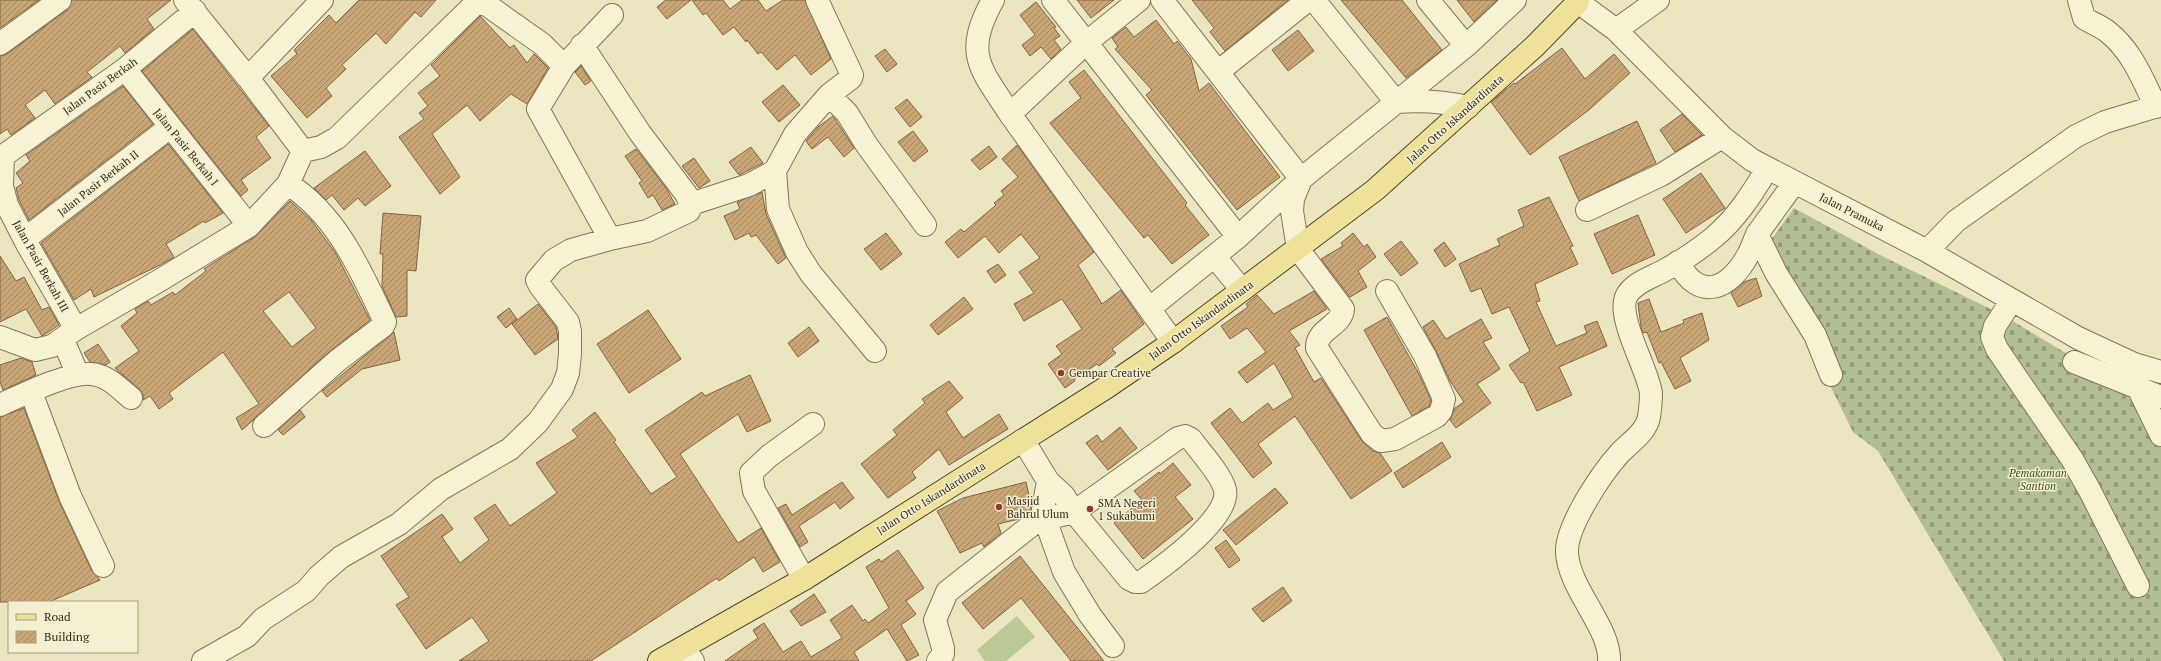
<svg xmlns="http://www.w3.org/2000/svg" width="2161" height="661" font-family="'PT Serif',serif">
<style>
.green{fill:#bbc995}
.cemetery{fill:url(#cemetery-stones)}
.building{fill:url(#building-hatch);stroke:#826440;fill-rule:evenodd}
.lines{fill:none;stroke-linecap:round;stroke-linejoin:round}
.minor-casing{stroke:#847659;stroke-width:24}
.major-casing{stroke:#51442d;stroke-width:24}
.minor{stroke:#f7f2d3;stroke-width:22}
.major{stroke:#eee199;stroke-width:22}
.poi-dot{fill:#903b2c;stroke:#f3efd0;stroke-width:1.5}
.labels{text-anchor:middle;stroke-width:3;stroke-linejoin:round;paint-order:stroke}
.street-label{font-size:11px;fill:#342c1d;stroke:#f3efd0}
.poi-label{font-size:11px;fill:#342c1d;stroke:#f3efd0;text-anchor:start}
.park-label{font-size:11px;font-style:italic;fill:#3e5024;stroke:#f3efd0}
</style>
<defs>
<pattern id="cemetery-stones" width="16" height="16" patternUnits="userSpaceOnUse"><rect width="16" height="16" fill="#b2be94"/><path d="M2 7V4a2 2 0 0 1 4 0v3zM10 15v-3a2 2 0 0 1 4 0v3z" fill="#929b78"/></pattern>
<pattern id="building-hatch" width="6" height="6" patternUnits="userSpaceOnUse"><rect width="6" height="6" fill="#c8a678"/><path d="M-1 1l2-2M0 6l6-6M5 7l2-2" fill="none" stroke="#a38762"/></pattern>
</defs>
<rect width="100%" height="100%" fill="#ebe5c0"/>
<path class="green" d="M1017,616L1035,637L1006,661H985L977,650Z"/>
<path class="cemetery" d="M1794,208L1882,256L2001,314L2152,405L2161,408V661H2004L1878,451L1853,432L1817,359L1758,258Z"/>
<path class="building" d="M0,0H39L0,28Z
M72,0H171L147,19L154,29L125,53L120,46L87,72L92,77L55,104L45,90L25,105L35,118L11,135L7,129L0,134V56L7,54L67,10Z
M359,0H436L421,17L415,12L386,44L376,33L342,65L346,69L326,88L332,96L307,118L271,76L297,54L294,50L329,15L336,23Z
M666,0H691L667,19L657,7Z
M692,0H723L730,9L742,0H758L766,11L783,0H805L831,59L811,75L795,55L777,70L761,52L758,54L747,40L746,42L734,27L723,35L706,13L703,15Z
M1077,0H1114L1091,18Z
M1192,0H1288L1225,51L1210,32L1214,28Z
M1341,0H1402L1442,50L1406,78Z
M1457,0H1497L1474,22Z
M1036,2L1056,27L1054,28L1060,36L1054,40L1061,49L1051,59L1041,47L1030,56L1022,45L1035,35L1020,15Z
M480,16L510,48L514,45L527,63L534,54L548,68L527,104L511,94L480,121L467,105L432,134L460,177L440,194L399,137L424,119L419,113L428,106L418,93L440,76L431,65Z
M1156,20L1174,44L1177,41L1191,59L1199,91L1209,83L1280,177L1237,210L1146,95L1152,90L1115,49L1118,47L1112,38L1126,27L1134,37Z
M193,29L269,126L256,137L271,158L241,180L248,190L241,196L142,71Z
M1298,30L1314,51L1288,71L1272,50Z
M1562,48L1585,79L1614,54L1630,73L1590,109L1530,155L1491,102L1514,83L1515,84Z
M885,49L897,64L887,72L875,56Z
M581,66L591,81L585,85L575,72Z
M1084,70L1187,203L1185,205L1209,235L1172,264L1148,235L1144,238L1050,123L1081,98L1069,82Z
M783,85L800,105L779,122L762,102Z
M123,86L153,124L29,220L19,200L16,188L23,183L16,173L30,161L26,155Z
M907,99L922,117L910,127L895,108Z
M1682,114L1702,135L1675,152L1660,130Z
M833,116L854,148L844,157L828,137L812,149L806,141L818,127Z
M1637,121L1656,163L1579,201L1559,157Z
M913,131L928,151L914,162L898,142Z
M168,144L223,213L205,223L204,221L166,244L174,257L162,264L94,297L91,289L74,300L41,243Z
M1017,145L1094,252L1078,265L1102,304L1121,290L1144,324L1112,349L1116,353L1099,366L1097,364L1074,379L1075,381L1065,388L1048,364L1062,354L1056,346L1082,329L1062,299L1024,321L1014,304L1034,293L1019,272L1040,258L1021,234L999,253L985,236L958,258L945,242L961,229L964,232L996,205L994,203L1004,195L1001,191L1018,177L1002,159Z
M989,146L997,157L980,170L971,160Z
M751,147L763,163L739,175L729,162Z
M636,149L666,188L675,204L662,210L653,195L648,198L639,183L642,181L625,156Z
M365,151L391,186L365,206L358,198L344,210L332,195L326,200L314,188Z
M694,158L710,181L699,188L682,166Z
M1701,173L1725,208L1686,233L1663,199Z
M762,192L766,214L786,258L778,264L756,235L751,237L749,233L735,240L724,216L740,209L737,202Z
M1549,197L1573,246L1570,247L1578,264L1535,284L1540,301L1536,302L1556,346L1587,333L1584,326L1597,321L1607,346L1559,367L1572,395L1537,411L1523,382L1521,383L1509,365L1530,351L1509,307L1492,314L1481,288L1471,292L1459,264L1500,245L1497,239L1524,226L1518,210Z
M290,201L311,220L335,252L370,320L329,352L242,430L236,418L259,404L223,352L169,393L173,399L159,409L150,396L143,400V394L139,389L115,368L139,351L121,326L137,313L135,309L148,301L151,305L154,303L173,292L175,295L206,271L204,269L256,236ZM289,292L316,328L292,347L263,311Z
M383,213L421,216L416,271L407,270V316L396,317L382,286L383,254H380Z
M1638,215L1655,255L1612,274L1594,234Z
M886,233L902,254L881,270L864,249Z
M1353,233L1364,247L1367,244L1376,257L1358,271L1367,287L1350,297L1321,259L1343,246L1341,243Z
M1401,241L1418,263L1401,276L1384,254Z
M1444,242L1456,259L1445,267L1434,250Z
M0,256L16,281L24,277L42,310L49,307L59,325L42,336L26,309L0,322Z
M998,264L1006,275L995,283L987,271Z
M1756,278L1762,296L1738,307L1731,293L1744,282Z
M1314,291L1327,309L1289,331L1300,345L1295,348L1314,382L1321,378L1362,441L1373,451L1380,453L1392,471L1351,499L1295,416L1258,444L1272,463L1253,478L1211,423L1230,408L1242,423L1268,403L1273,410L1293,397L1274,363L1247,383L1238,372L1266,352L1247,328L1230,339L1221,326L1248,307L1246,304L1257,295L1274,314Z
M964,297L973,309L938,335L930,325Z
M1649,299L1661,332L1684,323L1683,320L1702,313L1709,340L1680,358L1691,381L1675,389L1661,362L1659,363L1647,332L1643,333L1641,327L1638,303Z
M538,304L556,327L558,339L535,355L512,324Z
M509,308L517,319L506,328L497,317Z
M648,310L681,359L629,393L597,344Z
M1387,317L1420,376L1431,400L1429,406L1412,416L1364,330Z
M1481,319L1492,338L1483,342L1500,369L1477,384L1491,403L1456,428L1450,420L1455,408L1464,402L1450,381L1436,351L1423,327L1433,320L1446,339Z
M809,327L819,341L798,357L788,343Z
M394,332L400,360L362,369L327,397L322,391Z
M98,344L110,362L106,365L90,362L84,353Z
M21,358L32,362L36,375L3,390L0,382V365Z
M750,375L771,421L747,432L738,414L680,454L738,543L761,528L780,562L763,572L754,557L719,581L717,578L591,661H459L489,641L472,617L426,649L396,605L409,597L381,556L442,514L453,529L442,537L460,563L489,540L474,518L495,504L510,526L557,493L536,463L578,437L572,430L595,412L616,440L614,442L651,494L677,477L645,430L702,392L705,396Z
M949,381L963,398L946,412L963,438L999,414L1008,429L949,465L939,449L912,472L916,478L888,498L861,464L897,435L893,430L925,403L922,399Z
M24,408L59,501L92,571L100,580L49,602H0V417Z
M300,410L305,417L283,435L278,430Z
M1120,427L1137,448L1108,470L1086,443L1097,435L1102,442Z
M1442,442L1451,457L1403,488L1394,473Z
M1173,463L1191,485L1175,497L1193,519L1143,559L1114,523L1142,500L1134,491L1159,472L1160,474Z
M842,482L854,498L840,509L835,502L799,526L808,542L800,547L778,508L786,504L792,515Z
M1026,482L1031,504V511L1019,519L998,524L1001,533L984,547L982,543L960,553L937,511L963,498Z
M1275,488L1288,503L1236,545L1223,530Z
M1226,540L1240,560L1229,568L1215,548Z
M898,550L924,588L906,601L916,614L901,625L919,655L907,661L887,629L854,652L859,661H725L758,638L753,630L764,623L783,652L801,641L811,657L842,638L830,620L852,605L863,621L865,619L868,623L889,608L866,567L879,559L881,562Z
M1020,556L1104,661H1071L1021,598L983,629L962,603Z
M1283,587L1292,601L1263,622L1252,609Z
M814,594L826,612L801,626L790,611Z"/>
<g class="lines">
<g class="minor-casing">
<path id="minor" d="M817,0L852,75L851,78L829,95L795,134L775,171L778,209L797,252L811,274L875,351
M993,0C963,54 980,68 1010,114
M1053,0L1238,237
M1139,0L1086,43L1010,114L1173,342
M1162,0L1301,179L1293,199L1292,211L1298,249L1343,309C1342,326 1316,329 1317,348L1372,434L1381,441L1395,439L1437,416L1441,411L1444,399L1425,356L1387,291
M1314,0L1396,102
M1428,0L1466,46
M2079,0L2084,18C2091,23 2101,26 2108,32C2132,51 2143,80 2156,107
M1578,2L1616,30L1722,137L1752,160L1927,251L2078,338L2134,364L2161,372
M1616,30L1658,0
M0,44L60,0
M564,66L538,109L610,239
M125,69L249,226
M1219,71L1308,0
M248,78L322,0
M829,95L847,113L866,144L925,225
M1396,102C1421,100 1443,101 1468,107
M303,151L321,147L337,138L474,5L482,3L487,5L542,44L564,66L612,15
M3,156L125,69L195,11
M3,156L2,186L7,205L27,244L76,329
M691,204L749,185L775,171
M1587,210L1661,175L1722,137
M1757,234L1776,273L1815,335L1831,375
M25,239L170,127
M1927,251L1956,221L2076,136L2105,122L2161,105
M1215,257L1242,290
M1678,262C1699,303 1730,289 1748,255C1752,248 1754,240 1758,233C1770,216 1782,200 1794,183
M2012,300L1995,326L1992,337L1997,349L2072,459L2090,491L2138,586
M1150,308L1238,237L1301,179L1466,46L1515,0
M0,337L35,350L52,346L76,329L162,279L249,226L288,184L303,151L248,78L185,0
M63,340L78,375
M2074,362L2161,397
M2137,382L2138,388L2161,435
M31,392L70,496L103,566
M0,405C22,395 68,372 91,374C107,375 119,388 131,398
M264,426L337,361L383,326L385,322C361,271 337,215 288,184
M1185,436L1191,439C1200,452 1222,475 1225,490C1231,518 1161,568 1141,582H1135L1129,579L1074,512L1178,438Z
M1048,481L1043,509L1045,519L1064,572L1090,615L1113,646
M804,579L754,491L751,473L769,456L813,424
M683,648L693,661
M203,661L247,636L263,619L306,591L319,576L341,557L399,524L441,489L510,449L538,422L562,389L568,373L570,354V331L568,322L540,286L537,280L554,260L571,250L610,239L647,231L689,211L691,204L686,194L640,133L582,45
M938,661L943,654V648L935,620L947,592L1033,524L1045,519L1074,512L1064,496L1048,481L1023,440
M1609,661C1611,628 1568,588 1567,552C1566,526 1602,473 1619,454C1629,443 1646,433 1649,417C1650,410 1651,400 1651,393C1648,370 1617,318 1626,297C1632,283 1653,277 1665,270C1682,261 1698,250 1713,238C1736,219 1752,194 1767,169"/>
</g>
<g class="major-casing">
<path id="major" d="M659,661L804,579L1107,387L1173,342L1375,190L1535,46L1578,2L1576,0"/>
</g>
<use href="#minor" class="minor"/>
<use href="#major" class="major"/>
</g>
<g class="poi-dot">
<circle cx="1061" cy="373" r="4"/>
<circle cx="999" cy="507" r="4"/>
<circle cx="1090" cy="509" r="4"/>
</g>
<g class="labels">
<g class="street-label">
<text transform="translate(100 86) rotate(-36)" y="4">Jalan Pasir Berkah</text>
<text transform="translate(1455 119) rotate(-42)" y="4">Jalan Otto Iskandardinata</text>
<text transform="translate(186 147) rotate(51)" y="4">Jalan Pasir Berkah I</text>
<text transform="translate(98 183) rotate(-38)" y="4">Jalan Pasir Berkah II</text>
<text transform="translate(1852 212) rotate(27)" y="4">Jalan Pramuka</text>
<text transform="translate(41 266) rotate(61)" y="4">Jalan Pasir Berkah III</text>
<text transform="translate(1201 320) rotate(-36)" y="4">Jalan Otto Iskandardinata</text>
<text transform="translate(931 498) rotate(-32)" y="4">Jalan Otto Iskandardinata</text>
</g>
<g class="poi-label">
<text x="1069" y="377">Gempar Creative</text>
<text x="1007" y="505">Masjid<tspan x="1007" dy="13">Bahrul Ulum</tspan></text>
<text x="1098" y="507">SMA Negeri<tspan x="1098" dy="13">1 Sukabumi</tspan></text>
</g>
<g class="park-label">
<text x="2038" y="477">Pemakaman<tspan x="2038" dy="13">Santion</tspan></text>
</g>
</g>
<rect x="8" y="601" width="130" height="52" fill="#f3efd0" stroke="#a7a188"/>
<rect x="16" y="614" width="20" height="6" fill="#eee199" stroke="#a7a188"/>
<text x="44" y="621" font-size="12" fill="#342c1d">Road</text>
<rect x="16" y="631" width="20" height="12" fill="url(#building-hatch)" stroke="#a7a188"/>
<text x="44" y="641" font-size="12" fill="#342c1d">Building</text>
</svg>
